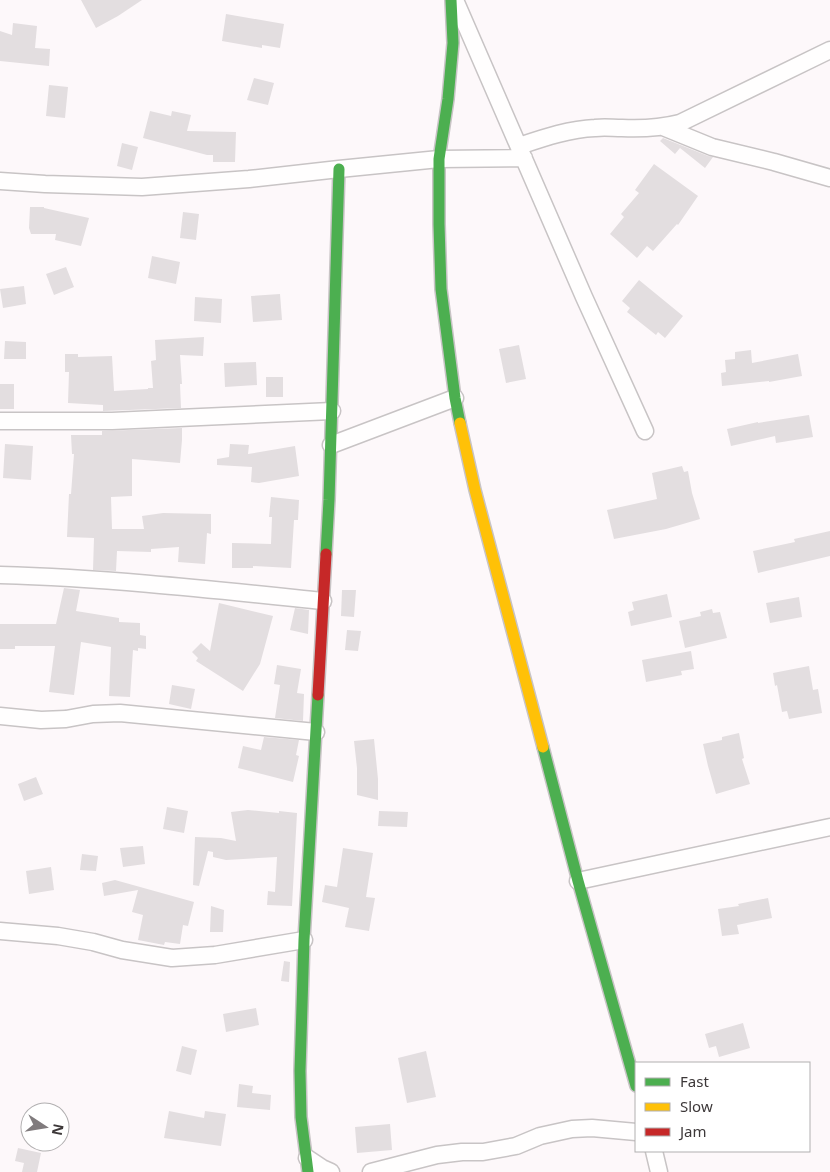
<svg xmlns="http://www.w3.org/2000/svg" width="830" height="1172" font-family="'Noto Sans',sans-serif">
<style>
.building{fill:#e3dee0}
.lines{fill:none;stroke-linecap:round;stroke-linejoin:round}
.street-casing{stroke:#c8c4c5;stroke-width:19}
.fast-casing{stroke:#c8c4c5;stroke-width:14}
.slow-casing{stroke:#c8c4c5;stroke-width:14}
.jam-casing{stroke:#c8c4c5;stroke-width:14}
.street{stroke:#fffefe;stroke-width:16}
.fast{stroke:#4caf50;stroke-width:11}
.slow{stroke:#ffc107;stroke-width:11}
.jam{stroke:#c62828;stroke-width:11}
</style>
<rect width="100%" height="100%" fill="#fdf8fa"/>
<path class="building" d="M81,0H142L118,16L96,28Z
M226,14L284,24L280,48L262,45V48L222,41Z
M13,23L37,26L35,48L50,49L49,66L0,61V31L12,35Z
M254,78L274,83L268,105L247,100Z
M49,85L68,87L65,118L46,116Z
M150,111L171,116L172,111L191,115L187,131L236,132L235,162H213V155H207L143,138Z
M663,138L708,156L713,157L705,168L680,148L675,154L660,141Z
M122,143L138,147L132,170L117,166Z
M654,164L698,196L678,225L677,224L653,251L647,246L637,258L610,234L624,217L621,214L639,193L635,190Z
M30,207H44V208L89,218L81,246L55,240L56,234H31L29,228Z
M183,212L199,214L196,240L180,238Z
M152,256L180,262L176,284L148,278Z
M66,267L74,287L54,295L46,274Z
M639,280L683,316L665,338L658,332L656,335L627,312L630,308L622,301Z
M24,286L26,304L3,308L0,289Z
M280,294L282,320L253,322L251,296Z
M195,297L222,299L221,323L194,321Z
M204,337L203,356L180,355L182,384H180L181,408L103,411V405L68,403L69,372H65V354H78V357L112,356L114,391L148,389V388H153L151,361L156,360L155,340Z
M5,341L26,342V359H4Z
M519,345L526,379L506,383L499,349Z
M751,350L752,363L798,354L802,376L769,382V381L722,386L721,373L726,372L725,360L735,359V352Z
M256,362L257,385L225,387L224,363Z
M266,377H283V397H266Z
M0,384H14V409H0Z
M809,415L813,437L776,443L775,436L731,446L727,429L758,422V423Z
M182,428V440L180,463L132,459V496L111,497L112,529H144L142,516L163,513L211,514V534L207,533L205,564L178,562L179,547L151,549V552L117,551L116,571L93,570L94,538L67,537L69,494H71L74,454H72L71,435H102V431Z
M5,444L33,446L31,480L3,478Z
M230,444L249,445L248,454L295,446L299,476L259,483L251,482L252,467L217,465V459L229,457Z
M682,466L684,472L688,471L692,493L700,519L666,529L614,539L607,510L657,499L652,473Z
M271,497L299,500L298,520H294L291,568L253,566V568H232V543L271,544L272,517H269Z
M830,531V556L758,573L753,551L795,542L794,539Z
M64,588L80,590L76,611L119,618V622L140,623V635L146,636V649L138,648V651L133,650L130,697L109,696L111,647L81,642L74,695L49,692L55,646H15V649H0V624H56Z
M342,590H356L354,617L341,616Z
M667,594L672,617L631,626L628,612L634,610L632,602Z
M799,597L802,617L770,623L766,603Z
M219,603L273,616L260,664L243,691L196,661L198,658L192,652L201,643L210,651Z
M295,608L309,610L308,634L290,630Z
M712,609L713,613L720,612L727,638L685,648L679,621L701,616L700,612Z
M347,630L361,631L358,651L345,650Z
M691,651L694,669L681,671L682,675L646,682L642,660Z
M277,665L301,669L297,693L304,694L303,721L275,718L280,685L274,684Z
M809,666L813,690L818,689L822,713L789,719L787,711L782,712L777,685L775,686L773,673Z
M172,685L195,689L191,709L169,704Z
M739,733L744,758L742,759L750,784L716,794L708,766L703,744L722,740V737Z
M264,737L299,740L296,755L299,756L293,782L238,768L243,746L261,750Z
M374,739L378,779V800L357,795V768L354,741Z
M36,777L43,794L24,801L18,784Z
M167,807L188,811L184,833L163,829Z
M248,810L279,813V811L297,813L292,906L267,905L268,891L275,892L277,857L226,860L213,857V852L208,851L199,886L193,885L195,837L221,838L236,841L231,812Z
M379,811L408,812L407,827L378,826Z
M143,846L145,864L123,867L120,848Z
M343,848L373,853L366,897L375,898L369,931L345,927L349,908L322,902L325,885L337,887Z
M82,854L98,856L96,871L80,870Z
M51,867L54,890L29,894L26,871Z
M115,880L194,902L188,926L183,925L180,944L165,942L164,945L138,940L143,915L132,912L138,890L104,896L102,883Z
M768,898L772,918L737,925L739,934L722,936L718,909L739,906L738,904Z
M211,906L224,910L223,932H210Z
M284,961L290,962L289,982L281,981Z
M256,1008L259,1025L226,1032L223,1014Z
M743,1023L750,1048L719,1057L716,1046L709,1048L705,1034Z
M182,1046L197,1050L191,1075L176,1071Z
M426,1051L436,1097L407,1103L398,1058Z
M239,1084L253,1086L252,1093L271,1095L270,1110L237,1107Z
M169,1111L204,1118L205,1111L226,1114L221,1146L164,1138Z
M390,1124L392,1150L357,1153L355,1127Z
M18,1148L41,1153L37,1172H22L24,1163L15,1161Z"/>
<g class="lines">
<g class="street-casing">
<path id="street" d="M455,0L584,297L645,431
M663,127L712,147L774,162L830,178
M519,146C543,138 569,129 595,128C604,127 613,128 622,128C642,129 660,128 680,123L830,50
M0,181L45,184L142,187L249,179L339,169L439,159L524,158
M0,421H112L332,411
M331,445L455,398
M0,575C108,578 216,590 323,601
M0,716L41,720L66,719L93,714L120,713L316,732
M578,881L830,827
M0,931L58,936L93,942L122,950L172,958L215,955L304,940
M654,1151L659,1172
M307,1158L322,1168L331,1172
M371,1172L437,1155L462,1152H483L516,1146L540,1136L572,1129L592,1128L636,1132"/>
</g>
<g class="fast-casing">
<path id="fast" d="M451,0L453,43L448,99L439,159V224L441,289L455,398L460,423
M326,554L329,500L339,169
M543,747L578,881L636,1086
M308,1172L301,1117L300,1071L304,940L318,695"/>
</g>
<g class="slow-casing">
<path id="slow" d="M460,423L475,490L543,747"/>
</g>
<g class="jam-casing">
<path id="jam" d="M318,695L326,554"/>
</g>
<use href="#street" class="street"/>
<use href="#fast" class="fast"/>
<use href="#slow" class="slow"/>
<use href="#jam" class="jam"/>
</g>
<rect x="635" y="1062" width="175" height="90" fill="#ffffff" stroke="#b1afb0"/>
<rect x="645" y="1078" width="25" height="8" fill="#4caf50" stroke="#b1afb0"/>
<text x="680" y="1087" font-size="15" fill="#3d3839">Fast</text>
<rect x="645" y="1103" width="25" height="8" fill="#ffc107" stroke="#b1afb0"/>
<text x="680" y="1112" font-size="15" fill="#3d3839">Slow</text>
<rect x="645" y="1128" width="25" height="8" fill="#c62828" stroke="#b1afb0"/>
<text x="680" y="1137" font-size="15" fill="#3d3839">Jam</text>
<g transform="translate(45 1127) rotate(102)"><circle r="24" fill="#ffffff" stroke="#b1afb0"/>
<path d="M0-4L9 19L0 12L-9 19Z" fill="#807b7d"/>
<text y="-8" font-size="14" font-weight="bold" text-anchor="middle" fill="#3d3839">N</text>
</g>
</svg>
